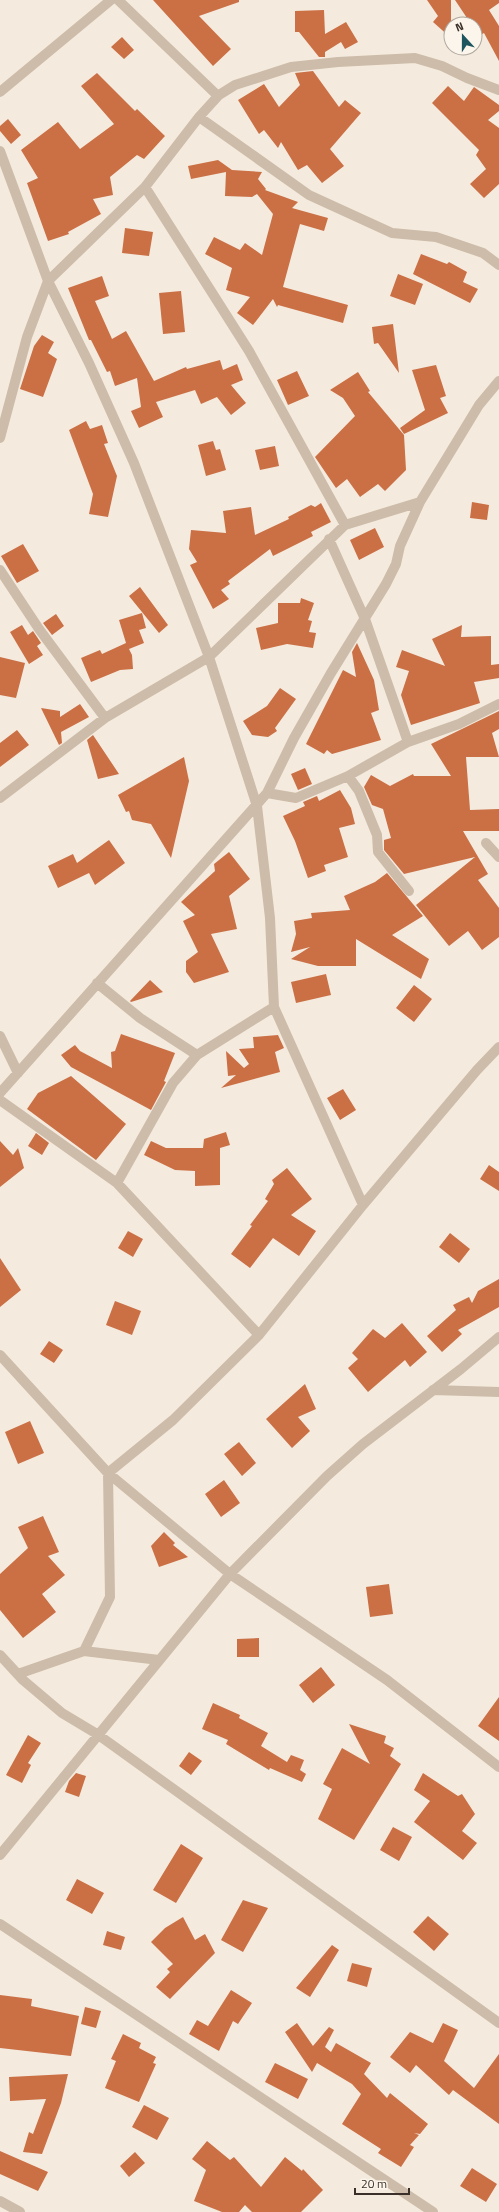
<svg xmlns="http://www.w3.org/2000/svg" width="499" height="2212" font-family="'Titillium Web',sans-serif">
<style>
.building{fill:#cb6f45}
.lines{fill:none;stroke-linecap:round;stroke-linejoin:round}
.minor{stroke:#cdbca9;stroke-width:10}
</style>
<rect width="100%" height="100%" fill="#f4ebde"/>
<path class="building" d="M153,0H239V2L199,16L231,49L213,66Z
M427,0H451V38L433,22L438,16Z
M455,0H499V3L489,10L499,26V61L484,33L479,36L475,30V24H471Z
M324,10L325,34L346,22L358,42L345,49L341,42L325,52V57H319L299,32H295V11Z
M122,37L134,50L124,59L111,47Z
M313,71L339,107L345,100L361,113L330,149L344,166L322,183L307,165L298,170L281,142L278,148L264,130L259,134L238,100L264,84L279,107L300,85L295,73Z
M97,73L135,111L137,109L165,136L144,159L137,155L110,177L113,195L93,199L101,214L68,232L69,234L48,241L27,183L38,178L21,150L58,122L80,149L114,124L81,86Z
M448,86L464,101L474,87L499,105V111L488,120L499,128V184L484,198L470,184L486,169L476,155L479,150L432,103Z
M8,119L21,135L11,144L0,131V126Z
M218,160L232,170L262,172L258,179L266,189L265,190L298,202L292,208L328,218L324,231L300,224L283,287L348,305L343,323L278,305L277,307L273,299L253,325L237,313L250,297L226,290L232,268L205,254L214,237L240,250L245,243L262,255L273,214L257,194L252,197L225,196L226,172L191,179L188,166Z
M125,228L153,232L149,256L122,253Z
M421,254L447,264L449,262L467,272L463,282L478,289L470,303L413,274Z
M398,274L423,284L415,305L390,296Z
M102,276L109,296L95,301L112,339L126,331L154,381L186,367L187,369L220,360L223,370L237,364L243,380L231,385L246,403L231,415L217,397L201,404L195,390L156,402L163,417L139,428L131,411L141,407L137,378L115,386L110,371L107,372L91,340H89L68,288Z
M181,291L185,332L163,334L159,293Z
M393,324L399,373L378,343L374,344L372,327Z
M42,335L54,342L48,353L57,359L43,397L20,389L34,346Z
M436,365L446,396L440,398L448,413L404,434L400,428L425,410L412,370Z
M297,371L309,396L288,405L277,380Z
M358,372L370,391L368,392L404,435L406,470L385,491L378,484L360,497L347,479L336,488L315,457L355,416L343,398L330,390Z
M86,421L90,429L102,425L108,443L104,444L117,476L108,517L89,514L93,494L69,430Z
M213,441L216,450L220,449L226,470L206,476L198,445Z
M275,446L279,466L260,470L255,450Z
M472,502L489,505L487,520L470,518Z
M321,503L331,522L311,532L313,536L273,556L270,549L228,581L230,584L221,590L229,599L213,609L190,565L197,562L189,549L191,530L226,533L223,511L251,507L255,535L289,519L288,517L311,505L315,507Z
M375,528L384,547L359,560L350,540Z
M23,544L39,571L17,583L1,556Z
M140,587L168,625L159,633L129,596Z
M301,598L314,603L308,620L312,621L309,632L316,633L313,648L287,644L261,650L256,628L278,623V603H300Z
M142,613L146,628L139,630L144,643L129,649L132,655L133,669L120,670L91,682L81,658L100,650L102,654L126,643L119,620Z
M56,614L64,626L52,635L43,623Z
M22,625L28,635L33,631L41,643L37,646L43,655L29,664L10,632Z
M462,625L461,637L491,636V665L499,664V678L474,682L480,703L411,725L401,695L409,671L396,667L402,650L445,666L432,639Z
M357,643L374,680L379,710L371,713L381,740L332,754L327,750L324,754L306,744L343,670L356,677L352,652Z
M0,657L25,663L16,698L0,695Z
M280,688L296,699L275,728L277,731L268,737L252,735L243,721L267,706Z
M80,704L89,717L61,732L62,743L59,745L41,708L60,711V717Z
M499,711V729L492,733L499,757H466L470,810L499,809V831H463L488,874L478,880L499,908V937L482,950L468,931L449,946L416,905L475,857L404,874L384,850V840L391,838L383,809L372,805L364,787L371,775L390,786L413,774L414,776H451L431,744Z
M17,730L29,745L0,767V743Z
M93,735L119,774L98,779L87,740Z
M184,757L189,781L171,858L151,824L132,820L129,811L126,812L118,795Z
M305,768L312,784L298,790L291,774Z
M340,790L351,808L355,824L339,828L348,857L324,865L326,871L308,878L295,841L283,816L305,806L303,802L317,796L319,801Z
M109,840L125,863L95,885L89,873L58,888L48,866L73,854L77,863Z
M229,852L250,879L229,896L237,929L211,934L229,972L194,983L186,972V961L198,952L183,921L195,915L181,902L215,871L214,864Z
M387,873L423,916L392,935L429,959L421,979L356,939V966H318L291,959L310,947L291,952L296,934L294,921L312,918L311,913L350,910L344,896L375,882Z
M326,974L331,995L296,1003L291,982Z
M150,980L163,992L131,1002L130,1001Z
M414,985L432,999L414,1022L396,1008Z
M121,1034L175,1053L164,1081L166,1082L151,1110L71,1067L61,1055L75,1045L80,1051L112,1068L111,1052L115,1051Z
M278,1035L284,1048L275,1052L280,1072L221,1088L236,1075L228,1076L226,1051L244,1068L249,1064L239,1049L254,1048L253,1037Z
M71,1076L126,1124L96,1160L27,1109L38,1093Z
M343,1089L356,1110L340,1120L327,1098Z
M226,1132L230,1145L220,1148V1185L195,1186V1171L175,1170L144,1155L151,1141L166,1148H203L204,1139Z
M36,1133L49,1143L42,1155L28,1146Z
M0,1141L13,1155L18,1148L24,1168L0,1187Z
M489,1165L499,1172V1191L480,1179Z
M287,1168L312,1199L291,1215L316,1231L299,1256L273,1238L250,1268L231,1254L252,1226L250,1225L268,1201L265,1199L274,1184L272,1180Z
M128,1231L143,1239L133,1257L118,1248Z
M450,1233L470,1249L459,1263L439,1247Z
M0,1258L21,1290L0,1307Z
M499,1279V1307L458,1330L462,1334L442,1352L427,1336L456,1310L453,1305L469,1297L472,1303L478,1291Z
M115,1301L141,1311L132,1335L106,1325Z
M402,1323L427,1352L410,1367L405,1360L368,1392L348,1368L358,1359L352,1353L373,1329L385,1338Z
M49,1341L63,1350L54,1363L40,1354Z
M305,1384L316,1409L298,1417L310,1431L292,1448L266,1419Z
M30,1421L44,1453L18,1464L5,1432Z
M239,1442L256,1463L242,1476L224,1454Z
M224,1480L240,1503L221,1517L205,1494Z
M43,1516L59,1552L48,1556L65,1575L42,1594L56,1612L23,1638L0,1610V1574L28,1548L18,1527Z
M164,1532L175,1543L173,1545L188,1557L159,1567L151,1546Z
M389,1584L393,1614L370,1617L366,1587Z
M259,1638V1657H237V1639Z
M321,1667L335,1685L313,1703L299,1685Z
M499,1697V1741L478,1726Z
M213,1703L240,1715L239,1718L268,1733L261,1746L287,1762L291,1755L304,1760L300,1770L306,1774L302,1782L270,1768L269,1770L226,1744L228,1740L202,1729Z
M349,1724L386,1736L384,1743L394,1748L390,1756L401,1764L354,1840L318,1819L332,1789L323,1784L342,1748L370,1764Z
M28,1735L41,1743L28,1763L31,1765L22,1783L6,1775Z
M189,1752L202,1761L191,1775L179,1766Z
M76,1773L86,1776L79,1797L65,1792L69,1781Z
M423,1773L458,1796L462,1794L475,1814L462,1831L477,1843L463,1860L414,1822L430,1801L414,1790Z
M393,1827L412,1837L399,1861L380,1850Z
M181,1844L203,1858L176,1903L153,1890Z
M77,1879L104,1893L92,1914L66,1900Z
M243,1900L268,1908L243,1952L221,1940Z
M428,1916L449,1934L434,1951L413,1932Z
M183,1917L195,1940L205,1934L215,1953L170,1999L156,1987L170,1972L167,1969L173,1964L151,1942L165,1928Z
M107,1931L125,1937L121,1950L103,1945Z
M332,1945L339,1950L310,1997L296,1988Z
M352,1963L372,1968L367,1987L347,1981Z
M231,1990L252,2003L238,2024L233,2021L219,2051L189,2034L197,2020L208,2026Z
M0,1995L32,1999L31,2006L79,2016L71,2056L0,2048Z
M85,2007L101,2011L96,2028L81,2024Z
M297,2023L313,2046L329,2027L334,2030L325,2047L331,2052L336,2043L371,2063L364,2074L387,2098L390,2093L428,2124L420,2134L414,2133L419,2135L410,2145L414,2147L401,2167L378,2153L381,2149L342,2124L361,2094L352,2084L317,2063L312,2072L285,2032Z
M443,2023L458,2030L444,2061L474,2088L499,2054V2124L453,2090L449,2095L416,2065L410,2073L390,2057L410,2032L433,2043Z
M123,2034L141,2043L139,2048L156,2057L153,2063L156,2064L139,2102L105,2088L116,2061L111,2059Z
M275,2063L308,2079L298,2099L265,2082Z
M68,2074L61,2103L42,2154L23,2152L29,2132L33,2134L46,2099L10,2101L9,2077Z
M144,2105L169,2118L157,2140L132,2127Z
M207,2141L230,2160L234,2157L261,2187L285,2157L302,2171L303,2169L323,2190L301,2212H252L245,2205L239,2212H222L194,2201L206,2170L192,2159Z
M0,2151L48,2172L38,2191L0,2174Z
M135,2152L145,2163L129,2177L120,2166Z
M472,2168L497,2184L486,2202L460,2186Z"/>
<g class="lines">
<path class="minor" d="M118,0L218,96
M0,92L111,0
M199,117L309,195L392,233L436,237L483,253L499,265
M0,151L48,281L89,363L134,463L209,657L257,806L270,918L274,1007L363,1205
M145,187L249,351L345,525
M0,438L27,337L48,281L145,187L199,117L219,95L235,85L291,67L338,62L415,58L442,66L467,78L499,90
M329,539L365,619L408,742
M0,570L39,629L105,718
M348,776L359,791L377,835L378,852L409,891
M267,793L294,738L331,673L386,584L396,564L400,546L420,502
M0,798L105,718L209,657L345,525L420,502L479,405L499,381
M486,843L499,857
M97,983L140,1018L197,1055
M0,1036L18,1073
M0,1093L267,793L296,798L348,776L408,742L459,724L499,704
M0,1100L117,1183L259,1335
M117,1183L173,1083L197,1055L274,1007
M0,1355L108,1473L230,1574L387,1680L499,1767
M433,1390L499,1392
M84,1651L159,1660
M0,1655L23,1680L62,1713L97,1734L499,2023
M18,1674L84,1651L110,1597L108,1473L173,1420L259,1335L363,1205L477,1070L499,1047
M0,1855L230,1574L327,1476L363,1444L461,1369L499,1337
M0,1924L433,2212
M0,2201L20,2212"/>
</g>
<g transform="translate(463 36) rotate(339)"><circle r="19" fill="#fbf5eb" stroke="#aea69d"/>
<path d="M0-3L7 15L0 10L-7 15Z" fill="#1d555e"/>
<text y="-6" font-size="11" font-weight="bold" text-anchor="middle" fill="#3a3029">N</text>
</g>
<path d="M355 2188v6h54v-6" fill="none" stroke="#3a3029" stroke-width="2"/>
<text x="361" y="2188" font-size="12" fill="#3a3029" stroke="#fbf5eb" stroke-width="3" paint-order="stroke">20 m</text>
</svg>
